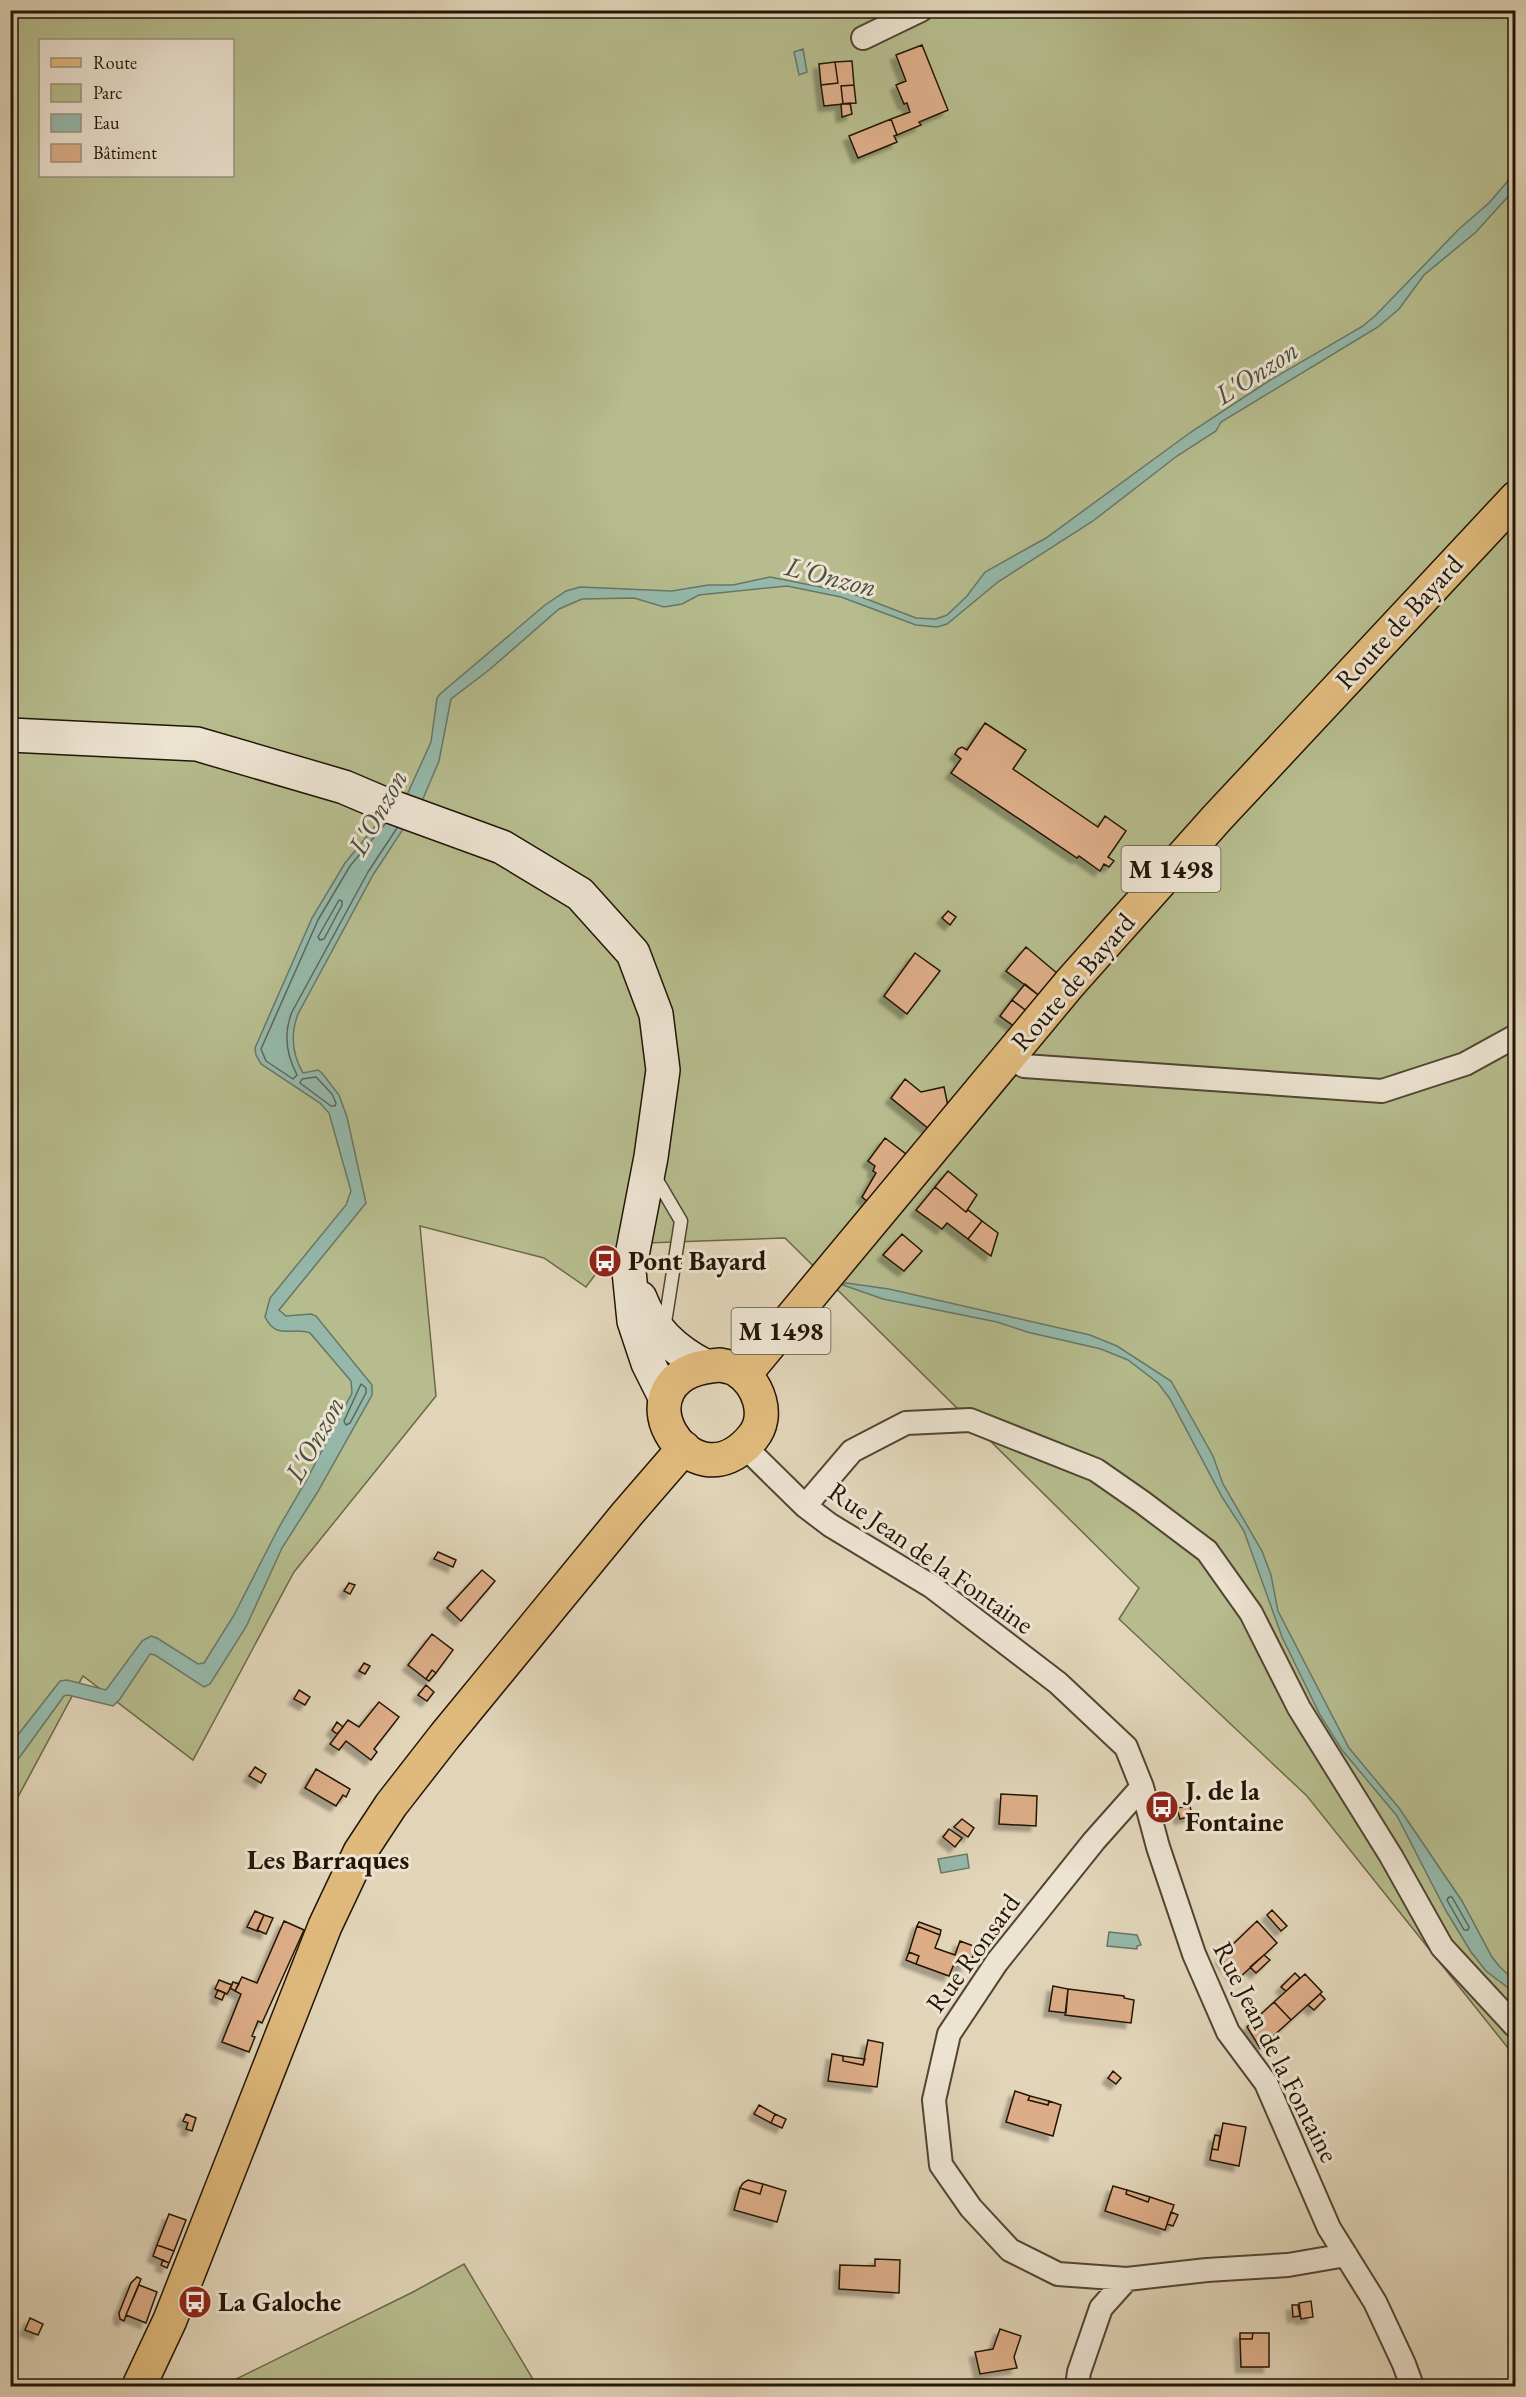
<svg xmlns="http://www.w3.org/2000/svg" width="1526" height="2397" font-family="'EB Garamond',serif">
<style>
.green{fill:#b6bc8d;stroke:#6c6849;stroke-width:1.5;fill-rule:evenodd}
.water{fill:#95b8aa;stroke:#677768;stroke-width:1.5}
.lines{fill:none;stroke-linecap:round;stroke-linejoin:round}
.shore{stroke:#5c6658;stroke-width:1.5}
.building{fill:#ddad88;stroke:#221505;stroke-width:1.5;filter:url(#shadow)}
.service-casing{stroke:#524532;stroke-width:15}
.minor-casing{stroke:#524532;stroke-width:26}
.secondary-casing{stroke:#221505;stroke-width:36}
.primary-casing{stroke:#221505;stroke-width:36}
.service{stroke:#ece3d1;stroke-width:12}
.minor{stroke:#ece3d1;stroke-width:22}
.secondary{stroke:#ece3d1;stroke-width:33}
.primary{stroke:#e0ba7c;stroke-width:33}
.labels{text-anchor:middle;stroke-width:6;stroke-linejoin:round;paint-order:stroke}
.shield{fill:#ece3d1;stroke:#5f5342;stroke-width:1.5}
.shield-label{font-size:26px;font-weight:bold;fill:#221505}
.street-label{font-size:27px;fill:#221505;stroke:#ece3d1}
.poi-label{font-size:27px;font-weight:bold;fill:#221505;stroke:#ece3d1;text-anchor:start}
.water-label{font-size:28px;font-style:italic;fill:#4a4e3f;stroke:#ece3d1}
.neighbourhood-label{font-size:28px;font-weight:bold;fill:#221505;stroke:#ece3d1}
</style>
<defs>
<filter id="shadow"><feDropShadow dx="-5.5" dy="5.5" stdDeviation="1.5" flood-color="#0004"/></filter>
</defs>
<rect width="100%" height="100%" fill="#e1d4b8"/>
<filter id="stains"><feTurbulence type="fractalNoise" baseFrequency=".00333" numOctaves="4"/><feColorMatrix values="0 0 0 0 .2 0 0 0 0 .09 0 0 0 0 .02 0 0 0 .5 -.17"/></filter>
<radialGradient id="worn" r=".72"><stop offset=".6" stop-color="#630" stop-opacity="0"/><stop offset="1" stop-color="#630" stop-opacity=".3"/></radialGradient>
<path class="green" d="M11,11H1515V2053H1512L1307,1796L1119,1619L1139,1588L785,1238L618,1244L586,1287L544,1258L420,1226L436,1396L294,1572L193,1760L83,1676L11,1810ZM40,40H232V176H40Z
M464,2264L537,2386H222L413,2292Z"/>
<path class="water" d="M803,49L807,72L799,75L794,52Z
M1515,169V189L1476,232L1424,275L1399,309L1378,327L1221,422L1216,431L1177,456L1093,521L998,582L947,624L937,627L916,625L841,597L787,586L699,595L682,604L664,607L634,598L582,599L559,609L489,670L451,699L439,761L422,801L406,797L431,742L437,698L440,694L545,605L566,591L580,587L672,591L708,585H733L770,577L851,593L916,618L936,619L947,615L967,596L985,572L1046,538L1191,432L1267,382L1363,326L1376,315L1459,229L1489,203L1507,182Z
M387,812L409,820L373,875L298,1014C290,1035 292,1054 303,1073L318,1070L322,1073L339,1095L347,1117L366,1203L279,1310L286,1316L311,1314L316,1316L372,1385V1395L317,1493L282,1548L246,1627L210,1684L204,1687L155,1655L150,1654L120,1699L113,1706L68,1695L64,1696L11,1769L10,1745L60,1681L67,1680L106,1690L142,1641L151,1636L157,1638L198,1664L204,1663L234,1615L278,1529L306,1481L352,1393L351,1381L310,1333C292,1326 277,1341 265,1317L270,1298L346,1205L351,1191L329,1113L320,1103L261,1064L256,1055L255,1048L312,918L345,863Z
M846,1283L889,1289L1090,1335L1117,1346L1171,1381L1213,1456L1223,1484L1262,1551L1271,1575L1278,1611L1349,1748L1399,1808L1462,1901L1492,1957L1500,1967L1515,1981V1993L1486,1971L1471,1952L1446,1911L1397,1816L1342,1750L1320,1715L1282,1637L1244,1531L1222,1497L1170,1399L1158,1383L1128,1360L1101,1349L1027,1332L997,1322L883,1299L843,1285Z
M967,1854L969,1868L941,1873L938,1859Z
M1109,1932L1137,1935L1141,1945L1137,1946V1949L1107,1946Z"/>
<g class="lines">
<path class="shore" d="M385,824L350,866L318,920L261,1049L266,1061L293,1079L297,1075C286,1054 283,1034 292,1012L368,872L397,828
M339,900L342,901V905L324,939L320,940L318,937Z
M316,1077L332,1094L336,1103L335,1106H331L300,1083L302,1079Z
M361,1384L366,1388V1393L350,1423L346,1425L344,1421Z
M1449,1897H1452L1469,1927L1468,1930H1464L1447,1900Z"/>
</g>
<path class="building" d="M922,45L948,110L919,122L921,125L897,135L891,119L910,112L907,103L904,104L896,85L906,81L896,55Z
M852,61L854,85L841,86L843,104L824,106L821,85L838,83L835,62Z
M835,62L838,83L821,85L819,64Z
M854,85L856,103L843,104L841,86Z
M850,103L852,114L842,117L841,104Z
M891,119L897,135L894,136L897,142L858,158L849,136Z
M985,723L1026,750L1013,769L1098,827L1105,816L1126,831L1108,857L1114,861L1109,867L1104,864L1100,871L1079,856L1077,858L951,773L961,759L955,754L958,749L962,747L967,750Z
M948,911L956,917L950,925L942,918Z
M1026,947L1058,974L1041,997L1006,971Z
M915,953L940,971L907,1014L884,996Z
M1025,984L1041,997L1028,1012L1012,1000Z
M1012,1000L1028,1012L1015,1027L1000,1016Z
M905,1079L921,1092L944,1087L948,1106L929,1129L891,1098Z
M885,1138L906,1154L909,1166L874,1207L862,1197L876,1173L873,1171L875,1166L868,1161Z
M948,1171L977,1195L966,1212L935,1187Z
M935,1187L966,1212L968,1210L982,1221L968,1239L947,1223L942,1229L916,1210Z
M982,1221L998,1233L991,1256L968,1239Z
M902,1234L922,1251L904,1271L883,1255Z
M438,1552L456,1560L453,1567L434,1559Z
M482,1570L495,1581L461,1621L447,1608Z
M349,1583L355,1585L350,1594L344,1591Z
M432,1634L453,1650L436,1673L432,1670L426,1679L408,1665Z
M364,1663L370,1666L365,1674L359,1671Z
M432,1670L436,1673L429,1681L426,1679Z
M426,1685L434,1692L427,1701L418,1695Z
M299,1690L310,1697L305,1705L294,1699Z
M379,1702L399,1717L374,1749L377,1752L371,1760L346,1741L339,1750L330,1744L348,1720L359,1727Z
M337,1722L343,1727L337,1734L332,1730Z
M255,1767L266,1774L261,1783L249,1776Z
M316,1769L350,1789L346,1797L343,1795L336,1806L305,1788Z
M1001,1794L1037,1796L1036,1826L999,1824Z
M1190,1806L1192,1816L1180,1819L1177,1808Z
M962,1819L974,1828L968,1837L954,1827Z
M949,1829L962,1838L955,1847L943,1837Z
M1272,1910L1287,1926L1281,1931L1267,1915Z
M255,1911L264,1915L257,1931L247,1927Z
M264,1915L273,1918L266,1934L257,1930Z
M284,1921L304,1930L262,2023L258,2021L252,2036L255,2037L249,2052L222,2042L241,1994L235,1991L242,1977L257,1983Z
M1257,1921L1277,1943L1237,1980L1221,1958L1227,1950Z
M919,1922L941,1930L940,1935L917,1926Z
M917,1926L940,1935L935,1948L955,1955L960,1941L976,1947L971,1962L967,1961L965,1968L954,1964L949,1976L916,1964L919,1956L909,1952Z
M909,1952L919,1956L916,1964L906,1960Z
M1264,1955L1270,1960L1256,1973L1250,1967Z
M1295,1973L1300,1978L1286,1991L1281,1987Z
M1305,1974L1322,1992L1291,2020L1274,2002Z
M219,1980L232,1985L227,1994L215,1989Z
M233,1982L239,1984L235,1991L230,1988Z
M1053,1986L1068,1989L1066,2013L1049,2011Z
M1068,1989L1124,1996V1998L1134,2000L1131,2023L1065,2015Z
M218,1990L225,1993L222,2000L215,1997Z
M1320,1994L1325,1999L1314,2010L1308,2005Z
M1274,2002L1291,2020L1260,2048L1247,2027Z
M868,2040L883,2043L877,2087L828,2081L832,2054L843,2056V2061L863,2065Z
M843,2056L865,2059L863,2065L843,2061Z
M1113,2071L1121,2078L1116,2084L1108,2078Z
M1015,2091L1030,2096L1028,2100L1048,2105L1049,2101L1061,2105L1053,2136L1006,2122Z
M1030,2096L1049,2101L1048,2105L1028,2100Z
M759,2105L775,2114L771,2123L754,2114Z
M186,2114L196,2118L192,2131L186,2129L188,2123L183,2121Z
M775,2114L786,2119L782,2128L771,2123Z
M1223,2123L1246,2127L1239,2166L1210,2160L1212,2149L1218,2150Z
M1215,2135L1220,2136L1218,2150L1212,2149Z
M748,2180L763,2184L760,2194L740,2188L743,2183Z
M763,2184L786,2191L777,2222L734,2210L740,2188L760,2194Z
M1113,2186L1127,2190L1126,2194L1148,2202L1150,2197L1174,2205L1165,2230L1105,2211Z
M1127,2190L1150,2197L1148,2202L1126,2194Z
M1171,2212L1178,2215L1173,2226L1167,2224Z
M169,2214L186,2220L174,2251L157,2245Z
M157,2245L174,2251L169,2263L153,2256Z
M875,2259L900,2260L899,2293L839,2289L840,2265L875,2266Z
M163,2260L169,2263L167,2268L161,2265Z
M137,2277L141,2279L126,2315L124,2321L120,2319L119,2313L131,2283Z
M139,2285L157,2292L146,2323L126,2315Z
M1311,2301L1313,2317L1301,2319L1299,2303Z
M1292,2305H1298L1300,2316L1293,2317Z
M30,2318L43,2324L38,2335L25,2330Z
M1000,2329L1021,2336L1014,2357L1017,2368L980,2374L975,2352L993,2349Z
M1240,2333H1253L1252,2339H1240Z
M1253,2333H1269V2367H1241L1240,2339H1252Z"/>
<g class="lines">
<g class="service-casing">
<path id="service" d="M654,1175L681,1221L664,1329"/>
</g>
<g class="minor-casing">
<path id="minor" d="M863,38L921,10
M1009,1056L1024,1066L1382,1091L1465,1064L1516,1036
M745,1447L805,1506L830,1525L931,1586L1058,1683L1126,1747L1142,1787L1158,1847L1194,1954L1228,2032L1266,2083L1329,2228L1375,2302L1404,2364L1412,2386
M805,1506L852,1451L906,1423L970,1420L1096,1470L1142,1502L1207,1551L1251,1613L1299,1708L1391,1856L1442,1947L1516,2027
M1142,1787L1094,1841L997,1962L949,2034L934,2100L941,2165L971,2208L1010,2250L1058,2274L1127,2279L1207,2270L1288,2265L1346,2255
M1077,2386L1079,2372L1101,2308L1127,2279"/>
</g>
<g class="secondary-casing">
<path id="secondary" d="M10,735L197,744L344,787L384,804L502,847L580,894L633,953L656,1014L663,1070L651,1157L629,1271L634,1321L648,1363L665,1397
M640,1298C652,1330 675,1351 705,1366"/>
</g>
<g class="primary-casing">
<path id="primary" d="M720,1365C726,1366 732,1367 737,1370C759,1384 770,1416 753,1437C690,1514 607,1372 720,1365Z
M744,1375L1070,983L1217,818L1516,498
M139,2386L170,2320L325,1926L360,1852L391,1805L444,1737L627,1514L684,1448"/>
</g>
<use href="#service" class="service"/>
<use href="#minor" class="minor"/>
<use href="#secondary" class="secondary"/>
<use href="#primary" class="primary"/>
</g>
<defs>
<g id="bus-disc" transform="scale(1.725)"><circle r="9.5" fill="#8f2418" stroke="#ece3d1"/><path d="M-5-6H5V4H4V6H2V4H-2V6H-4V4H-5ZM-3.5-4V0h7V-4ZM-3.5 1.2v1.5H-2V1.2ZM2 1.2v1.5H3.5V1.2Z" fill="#fff"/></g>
</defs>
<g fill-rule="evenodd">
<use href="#bus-disc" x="605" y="1261"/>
<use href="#bus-disc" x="1162" y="1807"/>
<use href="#bus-disc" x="195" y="2302"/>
</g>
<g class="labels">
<g class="shield">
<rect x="1121.5" y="846" width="99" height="46" rx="4.5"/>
<rect x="731.5" y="1308" width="99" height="46" rx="4.5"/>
</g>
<g class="shield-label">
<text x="1171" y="878">M 1498</text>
<text x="781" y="1340">M 1498</text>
</g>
<g class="street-label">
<text transform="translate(1399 622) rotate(-47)" y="9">Route de Bayard</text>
<text transform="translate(1073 982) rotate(-49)" y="9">Route de Bayard</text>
<text transform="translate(931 1558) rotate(35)" y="9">Rue Jean de la Fontaine</text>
<text transform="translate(973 1953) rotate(-54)" y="9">Rue Ronsard</text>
<text transform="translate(1276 2052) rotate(63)" y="9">Rue Jean de la Fontaine</text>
</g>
<g class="poi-label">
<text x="628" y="1270">Pont Bayard</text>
<text x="1185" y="1800">J. de la<tspan x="1185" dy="31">Fontaine</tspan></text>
<text x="218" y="2311">La Galoche</text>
</g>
<g class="water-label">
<text transform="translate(1256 372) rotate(-33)" y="10">L'Onzon</text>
<text transform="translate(831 576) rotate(14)" y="10">L'Onzon</text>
<text transform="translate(377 812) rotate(-61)" y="10">L'Onzon</text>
<text transform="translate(314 1439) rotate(-61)" y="10">L'Onzon</text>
</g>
<g class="neighbourhood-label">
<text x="328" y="1869">Les Barraques</text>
</g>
</g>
<rect width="1526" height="2397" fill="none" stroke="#e1d4b8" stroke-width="36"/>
<rect x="12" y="12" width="1502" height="2373" fill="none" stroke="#221505" stroke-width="3"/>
<rect x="18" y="18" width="1490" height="2361" fill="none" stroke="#221505" stroke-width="1.5"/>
<rect x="39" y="39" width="195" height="138" fill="#ece3d1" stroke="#9b917f" stroke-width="1.5"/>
<rect x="51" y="58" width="30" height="9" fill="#e0ba7c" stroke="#9b917f" stroke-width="1.5"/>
<text x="93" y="69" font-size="18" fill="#221505">Route</text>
<rect x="51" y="84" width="30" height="18" fill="#b6bc8d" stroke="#9b917f" stroke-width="1.5"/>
<text x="93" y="99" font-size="18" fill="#221505">Parc</text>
<rect x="51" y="114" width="30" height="18" fill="#95b8aa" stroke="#9b917f" stroke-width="1.5"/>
<text x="93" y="129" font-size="18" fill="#221505">Eau</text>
<rect x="51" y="144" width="30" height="18" fill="#ddad88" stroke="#9b917f" stroke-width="1.5"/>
<text x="93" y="159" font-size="18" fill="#221505">Bâtiment</text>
<rect width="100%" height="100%" filter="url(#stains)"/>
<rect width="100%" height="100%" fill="url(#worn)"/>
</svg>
